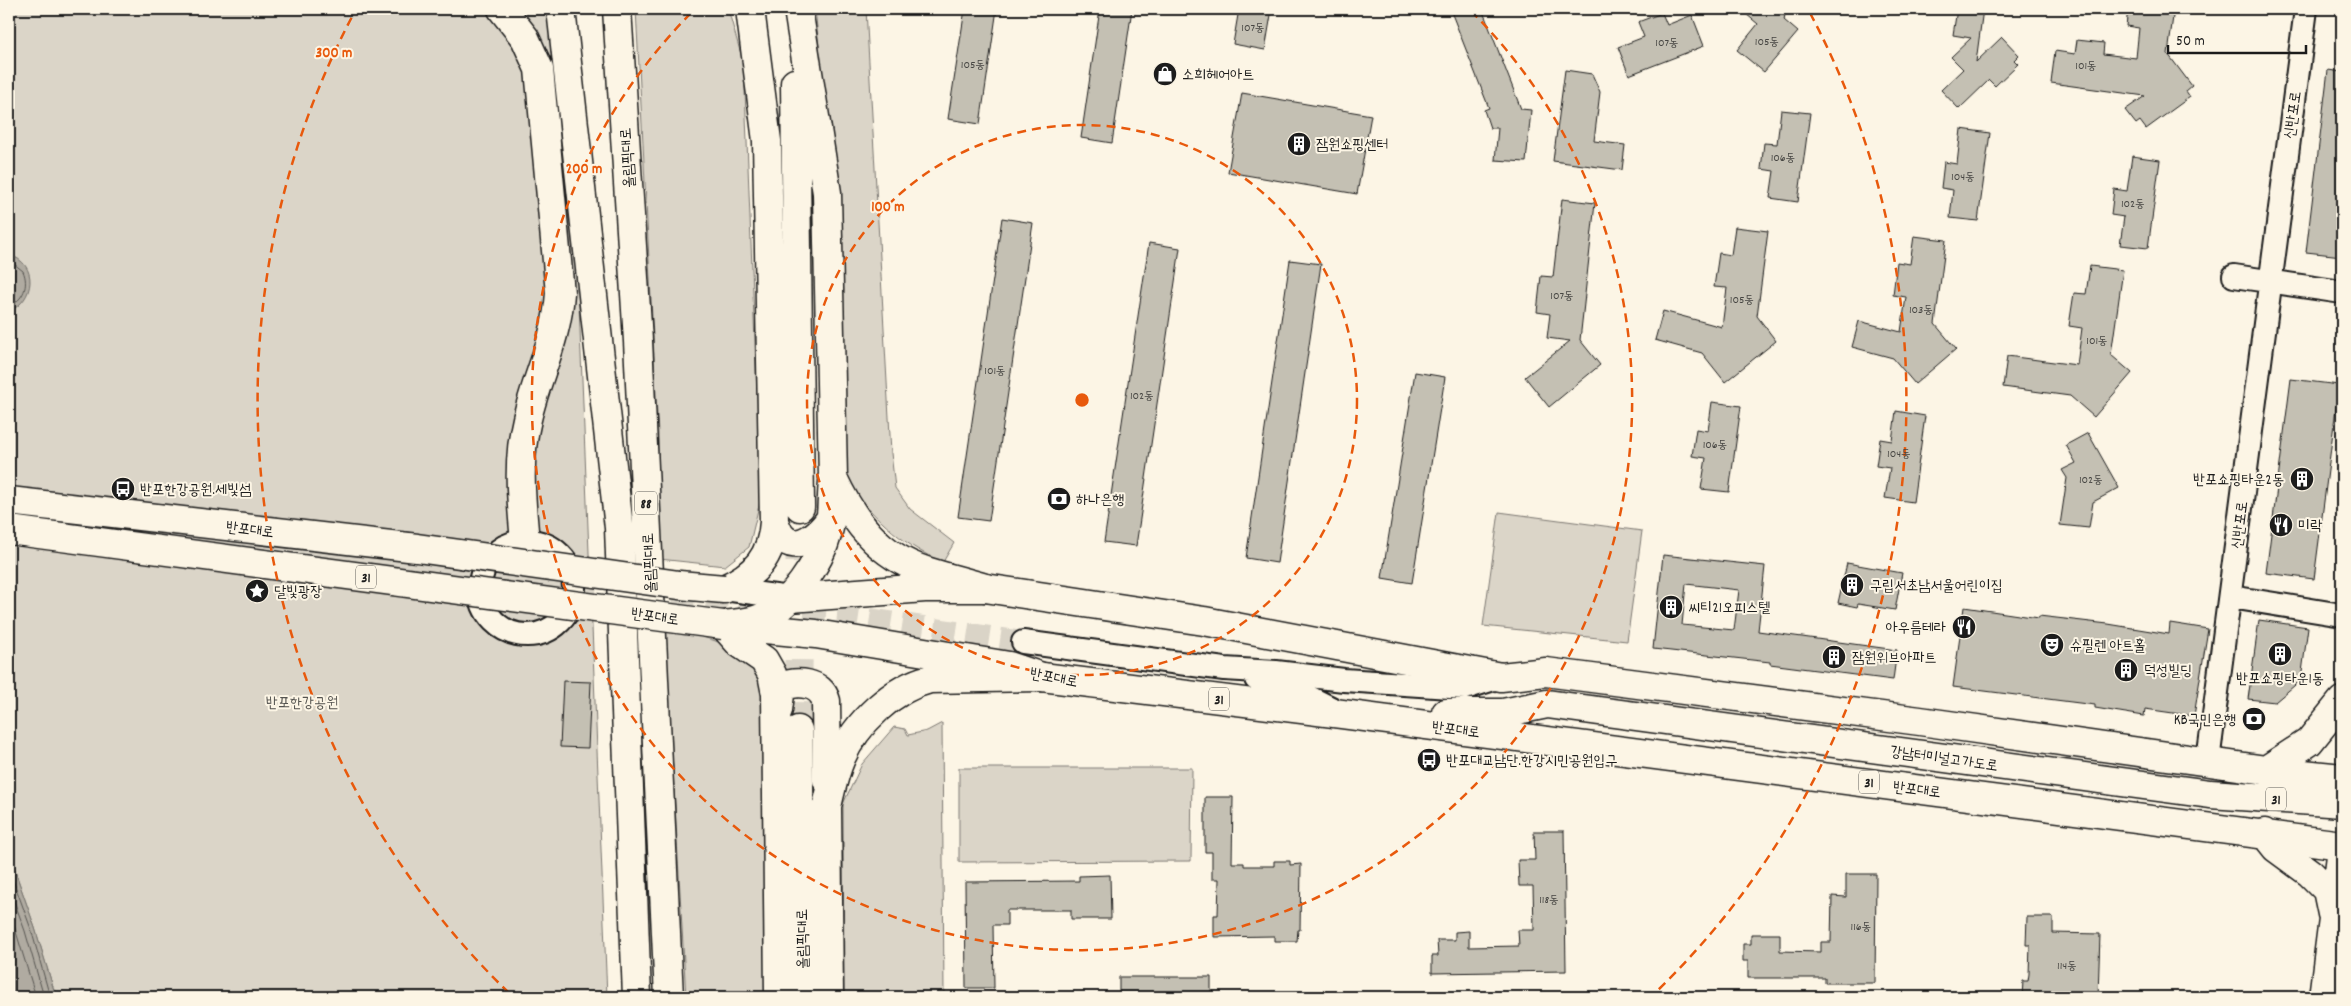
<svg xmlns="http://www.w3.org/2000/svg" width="2351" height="1006" font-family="Dekko,'Poor Story',sans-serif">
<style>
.green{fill:#dbd5c8;stroke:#7c7872}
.water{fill:#b0aba1;stroke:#75726c}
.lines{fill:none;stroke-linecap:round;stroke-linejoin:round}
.shore{stroke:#575551;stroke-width:1}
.building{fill:#c4c0b3;stroke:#1c1c1c;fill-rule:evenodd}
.minor-tunnel{stroke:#dad4c7;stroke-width:22;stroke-dasharray:22 11;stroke-linecap:butt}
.highway-tunnel{stroke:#dad4c7;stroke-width:28;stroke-dasharray:28 14;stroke-linecap:butt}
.minor-casing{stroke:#1c1c1c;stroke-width:26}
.major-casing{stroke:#1c1c1c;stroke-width:31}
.highway-casing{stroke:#1c1c1c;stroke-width:31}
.minor{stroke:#fcf5e5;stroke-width:22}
.major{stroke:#fcf5e5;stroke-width:28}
.highway{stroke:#fcf5e5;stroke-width:28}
.major-bridge-casing{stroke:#1c1c1c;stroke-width:31;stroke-linecap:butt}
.major-bridge{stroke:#fcf5e5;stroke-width:28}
.ring{fill:none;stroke:#e8590c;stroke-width:2.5;stroke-dasharray:9 6}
.labels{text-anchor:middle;stroke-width:4;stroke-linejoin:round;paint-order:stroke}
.number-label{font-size:12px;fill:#464542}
.shield{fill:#fcf5e5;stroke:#5f5d58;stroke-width:1}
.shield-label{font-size:14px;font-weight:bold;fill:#1c1c1c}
.poi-label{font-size:15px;fill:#1c1c1c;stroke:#fcf5e5;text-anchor:start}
.street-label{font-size:15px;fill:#1c1c1c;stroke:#fcf5e5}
.park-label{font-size:15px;fill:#555450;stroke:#fcf5e5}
.centre{fill:#e8590c;stroke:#fcf5e5;stroke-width:2.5}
.ring-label{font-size:15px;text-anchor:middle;font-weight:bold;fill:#e8590c;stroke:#fcf5e5;stroke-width:4;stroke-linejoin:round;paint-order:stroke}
</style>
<rect width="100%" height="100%" fill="#fcf5e5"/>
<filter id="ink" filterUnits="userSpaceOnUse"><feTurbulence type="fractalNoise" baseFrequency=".02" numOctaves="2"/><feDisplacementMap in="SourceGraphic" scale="10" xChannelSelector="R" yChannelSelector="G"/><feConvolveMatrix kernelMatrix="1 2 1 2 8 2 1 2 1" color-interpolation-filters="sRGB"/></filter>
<g filter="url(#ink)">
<path class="green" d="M9,9H567L607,997H56L35,928L9,854Z
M636,9H728L744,65L761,497L749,547L725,566L659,559L658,433Z
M815,9H866L891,453L895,488L910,509L954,543L943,562C900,545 869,512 841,476L829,139Z
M1499,512L1642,531L1627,641L1483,626Z
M665,630C687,632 738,643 751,662C761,676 762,695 764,711L769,997H686Z
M942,723L944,997H844L843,804L862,764L894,727L905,729L908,735L927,731Z
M959,768H1192L1191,861L959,862Z"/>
<path class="water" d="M9,255C39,263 35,301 9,311Z
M9,854L35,928L56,997H9Z"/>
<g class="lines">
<path class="shore" d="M9,260L23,271C29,285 24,300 9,306
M9,869L31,929L50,997
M9,887L25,931L44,997
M9,909L36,997"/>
</g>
<path class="building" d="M965,9H997L980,124L948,119Z
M1100,9H1132L1112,143L1081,138Z
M1239,9H1272L1265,50L1233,44Z
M1450,9H1482L1521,109L1531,110L1526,162L1495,160L1498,128H1490L1484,110L1489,108Z
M1740,9H1786L1784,20L1798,32L1764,72L1737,50L1758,24Z
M1957,9H1983L1976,62L2002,37L2019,55L2014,60L2018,64L1995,86L1989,80L1959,109L1941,90L1963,69L1951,57L1971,38L1953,35Z
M2128,9H2174L2168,54L2192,86L2186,91L2190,97L2146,129L2140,121L2136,124L2125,110L2145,96L2051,83L2055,51L2075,54L2077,40L2104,43L2103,54L2136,58L2139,28L2126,26Z
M1662,13L1667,25L1692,15L1704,46L1629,75L1618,47L1644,37L1638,22Z
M1565,70L1592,74L1600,92L1594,141L1625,145L1622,170L1553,161Z
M2328,70L2342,72V256L2306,252Z
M1242,93L1371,115L1357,194L1228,172Z
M1781,110L1810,113L1798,202L1770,198L1774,171L1761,169L1764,143L1777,144Z
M1961,129L1990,133L1978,221L1950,218L1953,190L1941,188L1944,162L1957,164Z
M2132,156L2160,160L2148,248L2120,245L2124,217L2111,215L2114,189L2127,191Z
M1562,199L1595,203L1580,340L1600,365L1549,407L1525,377L1570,341L1547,338L1550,314L1537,312L1541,276L1553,277Z
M1002,218L1033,223L989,521L958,517Z
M1735,227L1768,231L1757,316L1776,341L1725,382L1702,353L1655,340L1663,311L1722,327L1727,288L1714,287L1719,253L1731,255Z
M1914,236L1946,240L1935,324L1956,349L1915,384L1893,358L1852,347L1859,321L1901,332L1906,297L1893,295L1897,262L1910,264Z
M1149,243L1180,248L1136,546L1104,542Z
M1290,260L1321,264L1277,563L1246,558Z
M2090,266L2123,270L2111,355L2132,373L2094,417L2070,396L2003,387L2007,356L2077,365L2082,328L2069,326L2074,293L2086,294Z
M1415,372L1445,377L1412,583L1382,578Z
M2291,379L2339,385L2314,579L2266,573Z
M1712,402L1741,406L1729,492L1701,489L1706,458L1692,456L1696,429L1708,431Z
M1896,411L1925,416L1913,502L1885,498L1890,468L1876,466L1880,439L1892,441Z
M2088,433L2119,488L2093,502L2089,528L2060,525L2067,478L2062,470L2076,463L2066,445Z
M1663,555L1765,566L1758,631L1897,650L1893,680L1770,664V662L1653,649ZM1686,584L1739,590L1734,630L1682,625Z
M1847,563L1902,573L1895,610L1858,604L1857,607L1838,603Z
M1964,607L2039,618V616L2108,624L2169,634L2170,623L2208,629L2194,716L2145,709L2144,716L2095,708V705L1953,687Z
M2259,620L2308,627L2301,680L2275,702L2248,699Z
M563,681L591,682L588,748L560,747Z
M1205,797H1233L1232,863H1244V866H1274V861H1290V865L1301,864L1300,930H1298L1297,941H1274V936L1214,937V915H1218L1219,879H1212V852H1205Z
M1534,831H1564L1566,971L1432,973V956H1438L1437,940H1455V932L1469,931V947L1519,946L1518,930H1534L1533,886H1519L1518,860H1535Z
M1846,874H1876L1875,983H1825V978H1748V961H1743V944H1751V934H1780V951L1821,952V942H1831L1832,896L1846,897Z
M1110,875L1111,919H1071V910H1007V925H993L994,988H966L965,882L1079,881V876Z
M2027,917H2053V933L2100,934L2098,997H2022L2023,981H2028L2029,974L2030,945H2026Z
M1119,977H1211V997H1119Z"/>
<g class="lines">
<path class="minor-tunnel" d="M574,592L843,615L1023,642"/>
<path class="highway-tunnel" d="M798,730L800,507"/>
<g class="minor-casing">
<path id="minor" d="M2234,276L2342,292
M480 588a47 47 0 1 1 94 0a47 47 0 1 1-94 0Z
M724,589L790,598
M2231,597L2342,615
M1023,642L1224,669L1276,672L1344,680L1465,688L1500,677
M1256,679L1313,699L1331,708
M2208,761L2306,9"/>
</g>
<g class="major-casing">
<path id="major" d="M790,598L925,588H985L1204,621L1501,677L1546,672L1920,721L2266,770L2342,778
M732,626L816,634L1009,666L1042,677L1342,714L2342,845
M1446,713H1503L1547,704L2210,794L2342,803
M2266,770L2309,742L2342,701
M2264,833L2276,848L2310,873L2327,890L2332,914
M2323,997L2342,848"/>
</g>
<g class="highway-casing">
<path id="highway" d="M502,9L525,38L539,69L560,293C557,340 537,375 527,419C517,460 521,499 525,541
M561,9L619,528L637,997
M617,9L638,341L669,997
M798,9L827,193L833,478C853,521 879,556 926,571C945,577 965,582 985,588
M795,83L800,507
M774,522C776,526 778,532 781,536C797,555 821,533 830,519
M724,589C755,575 772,557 774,522L767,141L750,9
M723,625L739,643L764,660L772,674L776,694L779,997
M723,625C735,623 750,623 761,618C791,607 820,562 828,532C833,516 831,499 833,482
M778,710L781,687C797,680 821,682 826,701L827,780
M798,730L803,997
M829,997L827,806C831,790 834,774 841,758C856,723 893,688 930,679L1042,677"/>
</g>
<use href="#minor" class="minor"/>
<use href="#major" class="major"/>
<use href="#highway" class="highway"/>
<g class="major-bridge-casing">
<path id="major-bridge" d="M9,501L417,548L679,585L724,589
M9,530L723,625"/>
</g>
<use href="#major-bridge" class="major-bridge"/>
</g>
</g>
<g class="ring">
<circle cx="1082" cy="400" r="275"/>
<path d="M1471 11A550 550 0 1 1 693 11"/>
<path d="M509 993A825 825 0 0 1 354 13M1810 13A825 825 0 0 1 1655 993"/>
</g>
<defs>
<g id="shop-disc" transform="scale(1.25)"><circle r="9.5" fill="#1c1c1c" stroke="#fcf5e5"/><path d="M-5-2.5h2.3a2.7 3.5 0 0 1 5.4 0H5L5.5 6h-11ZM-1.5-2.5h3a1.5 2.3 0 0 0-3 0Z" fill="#fff"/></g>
<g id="building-disc" transform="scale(1.25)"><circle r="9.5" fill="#1c1c1c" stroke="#fcf5e5"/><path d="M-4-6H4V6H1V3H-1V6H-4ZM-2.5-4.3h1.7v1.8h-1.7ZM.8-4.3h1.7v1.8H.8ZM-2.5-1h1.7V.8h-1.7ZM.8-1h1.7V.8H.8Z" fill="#fff"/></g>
<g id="bus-disc" transform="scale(1.25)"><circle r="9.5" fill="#1c1c1c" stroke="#fcf5e5"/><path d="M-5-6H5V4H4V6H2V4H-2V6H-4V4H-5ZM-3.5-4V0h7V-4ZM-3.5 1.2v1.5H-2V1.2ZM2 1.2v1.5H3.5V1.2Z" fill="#fff"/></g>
<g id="bank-disc" transform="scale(1.25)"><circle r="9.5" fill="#1c1c1c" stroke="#fcf5e5"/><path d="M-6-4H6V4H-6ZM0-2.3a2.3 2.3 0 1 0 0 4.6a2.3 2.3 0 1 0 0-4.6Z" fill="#fff"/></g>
<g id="restaurant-disc" transform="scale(1.25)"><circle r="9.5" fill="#1c1c1c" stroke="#fcf5e5"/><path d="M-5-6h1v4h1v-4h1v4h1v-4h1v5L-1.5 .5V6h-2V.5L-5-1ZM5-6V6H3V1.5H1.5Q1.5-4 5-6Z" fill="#fff"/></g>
<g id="sight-disc" transform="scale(1.25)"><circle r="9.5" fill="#1c1c1c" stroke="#fcf5e5"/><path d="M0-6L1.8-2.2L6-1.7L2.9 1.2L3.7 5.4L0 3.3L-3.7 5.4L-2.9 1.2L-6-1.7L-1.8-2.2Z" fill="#fff"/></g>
<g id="theatre-disc" transform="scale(1.25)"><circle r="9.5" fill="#1c1c1c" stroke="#fcf5e5"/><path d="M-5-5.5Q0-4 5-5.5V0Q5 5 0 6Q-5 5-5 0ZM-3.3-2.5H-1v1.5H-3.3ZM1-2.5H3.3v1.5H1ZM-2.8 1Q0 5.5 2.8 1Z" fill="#fff"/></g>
</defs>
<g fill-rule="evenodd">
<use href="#shop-disc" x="1165" y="74"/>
<use href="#building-disc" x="1299" y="144"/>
<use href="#building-disc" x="2302" y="479"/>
<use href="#bus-disc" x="123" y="489"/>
<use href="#bank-disc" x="1059" y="499"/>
<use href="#restaurant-disc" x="2281" y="525"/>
<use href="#building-disc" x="1852" y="585"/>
<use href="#sight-disc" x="257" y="591"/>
<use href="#building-disc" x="1671" y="607"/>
<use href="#restaurant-disc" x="1964" y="627"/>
<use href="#theatre-disc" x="2052" y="645"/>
<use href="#building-disc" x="2280" y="654"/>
<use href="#building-disc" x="1834" y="657"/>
<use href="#building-disc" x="2126" y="670"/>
<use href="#bank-disc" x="2254" y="719"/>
<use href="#bus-disc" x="1429" y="760"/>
</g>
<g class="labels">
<g class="number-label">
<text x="1253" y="31">107동</text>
<text x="1767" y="45">105동</text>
<text x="1667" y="46">107동</text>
<text x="973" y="68">105동</text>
<text x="2086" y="69">101동</text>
<text x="1783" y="161">106동</text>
<text x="1963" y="180">104동</text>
<text x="2133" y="207">102동</text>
<text x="1562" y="299">107동</text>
<text x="1742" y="303">105동</text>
<text x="1921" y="313">103동</text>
<text x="2097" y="344">101동</text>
<text x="995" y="374">101동</text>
<text x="1142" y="399">102동</text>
<text x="1715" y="448">106동</text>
<text x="1899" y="457">104동</text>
<text x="2091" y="483">102동</text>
<text x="1549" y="903">118동</text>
<text x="1861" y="930">116동</text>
<text x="2067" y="969">114동</text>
</g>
<g class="shield">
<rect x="635" y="491.5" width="22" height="23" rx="4"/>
<rect x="356" y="565.5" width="20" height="23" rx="4"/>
<rect x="1209" y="687.5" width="20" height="23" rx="4"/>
<rect x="1859" y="770.5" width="20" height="23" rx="4"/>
<rect x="2266" y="787.5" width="20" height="23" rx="4"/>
</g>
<g class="shield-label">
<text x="646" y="508">88</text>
<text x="366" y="582">31</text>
<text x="1219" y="704">31</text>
<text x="1869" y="787">31</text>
<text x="2276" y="804">31</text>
</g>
<g class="poi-label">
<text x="1182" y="79">소희헤어아트</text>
<text x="1316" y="149">잠원쇼핑센터</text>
<text x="2284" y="484" text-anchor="end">반포쇼핑타운2동</text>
<text x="140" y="494">반포한강공원.세빛섬</text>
<text x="1076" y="504">하나은행</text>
<text x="2298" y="530">미락</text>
<text x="1870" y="590">구립서초남서울어린이집</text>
<text x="274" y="596">달빛광장</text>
<text x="1688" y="612">씨티21오피스텔</text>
<text x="1946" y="632" text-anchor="end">아우름테라</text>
<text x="2070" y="650">슈필렌 아트홀</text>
<text x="1852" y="662">잠원위브아파트</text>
<text x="2144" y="675">덕성빌딩</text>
<text x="2280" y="683" text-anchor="middle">반포쇼핑타운1동</text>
<text x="2236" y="724" text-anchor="end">KB국민은행</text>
<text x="1446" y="765">반포대교남단.한강시민공원입구</text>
</g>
<g class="street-label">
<text transform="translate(2292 115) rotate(-82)" y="5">신반포로</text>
<text transform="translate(627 158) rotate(-94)" y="5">올림픽대로</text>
<text transform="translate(2239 525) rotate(-83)" y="5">신반포로</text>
<text transform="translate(250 529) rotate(7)" y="5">반포대로</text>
<text transform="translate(649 563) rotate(-93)" y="5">올림픽대로</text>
<text transform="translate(655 616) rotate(8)" y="5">반포대로</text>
<text transform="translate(1054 677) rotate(11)" y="5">반포대로</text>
<text transform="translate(1456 729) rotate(7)" y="5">반포대로</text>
<text transform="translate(1944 758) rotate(8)" y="5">강남터미널고가도로</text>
<text transform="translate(1917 789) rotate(7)" y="5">반포대로</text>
<text transform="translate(802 939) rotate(-91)" y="5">올림픽대로</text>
</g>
<g class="park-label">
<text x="302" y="707">반포한강공원</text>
</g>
</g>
<circle cx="1082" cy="400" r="8" class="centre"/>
<g class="ring-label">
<text x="334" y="57">300 m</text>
<text x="584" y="173">200 m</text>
<text x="888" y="211">100 m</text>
</g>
<rect width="2351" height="1006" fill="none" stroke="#fcf5e5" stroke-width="30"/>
<rect x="15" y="15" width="2321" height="976" fill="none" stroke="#1c1c1c" stroke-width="2" filter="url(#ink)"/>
<path d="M2168 45v8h138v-8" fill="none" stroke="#1c1c1c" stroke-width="2.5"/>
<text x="2176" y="45" font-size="15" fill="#1c1c1c" stroke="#fcf5e5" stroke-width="4" paint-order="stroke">50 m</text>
</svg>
